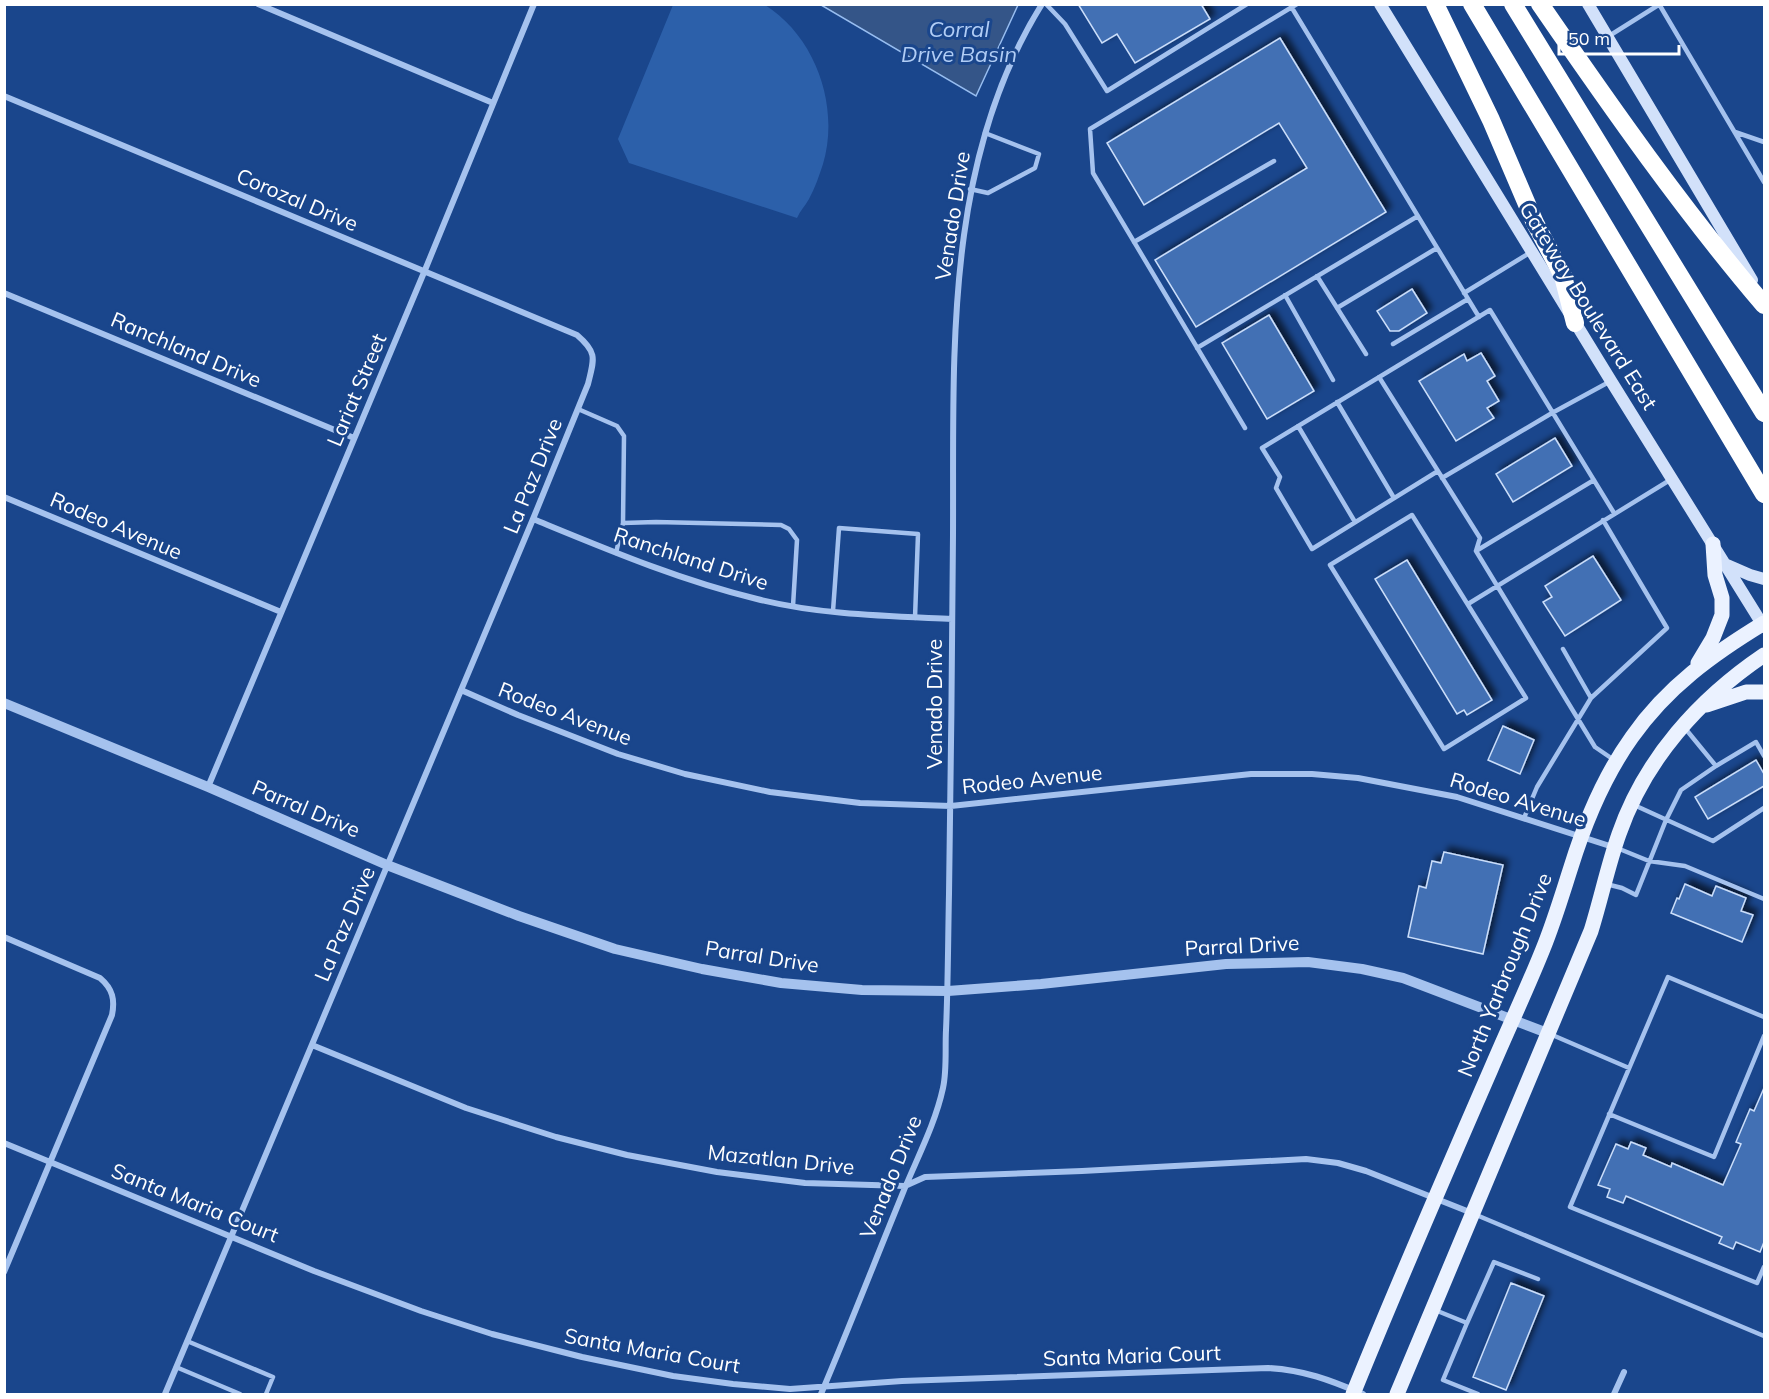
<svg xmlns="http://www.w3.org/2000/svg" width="1769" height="1399" font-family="Mulish,sans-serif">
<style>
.green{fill:#2c60aa}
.water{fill:#345588;stroke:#97bdf0;stroke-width:1.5}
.building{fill:#4270b4;stroke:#cbdefa;stroke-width:1.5;filter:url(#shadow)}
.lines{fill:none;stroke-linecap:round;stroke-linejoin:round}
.service{stroke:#a5c2ee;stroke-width:4.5}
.minor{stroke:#a5c2ee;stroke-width:6}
.tertiary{stroke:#a5c2ee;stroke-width:10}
.secondary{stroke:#d2e1fa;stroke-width:12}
.primary{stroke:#ebf2ff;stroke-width:15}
.motorway{stroke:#fff;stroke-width:18}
.labels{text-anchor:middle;stroke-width:6;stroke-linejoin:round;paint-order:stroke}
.street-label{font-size:21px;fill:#fff;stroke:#1a468c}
.water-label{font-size:22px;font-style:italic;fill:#b1cdf5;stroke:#1a468c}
</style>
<defs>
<filter id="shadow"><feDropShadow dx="5" dy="-5" stdDeviation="3" flood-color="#0009"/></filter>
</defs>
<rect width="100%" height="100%" fill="#1a468c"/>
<path class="green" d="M673,5H765C816,37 840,107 823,164C819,176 815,188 809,199C805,206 800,211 797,218L629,163L618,139Z"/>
<path class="water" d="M821,5H1018L976,96Z"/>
<path class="building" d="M1078,4H1201L1210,19L1135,63L1117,34L1102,43Z
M1280,38L1386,212L1196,327L1155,260L1307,168L1279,123L1144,205L1107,143Z
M1412,289L1427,313L1399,331H1390L1377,311Z
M1269,315L1314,391L1267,419L1222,343Z
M1481,353L1495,376L1487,381L1499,401L1487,408L1494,418L1456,441L1419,381L1464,354L1467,361Z
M1555,438L1572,466L1513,502L1496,474Z
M1593,556L1621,600L1565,636L1543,602L1552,597L1545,586Z
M1407,560L1492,700L1467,715L1464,710L1457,714L1375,579Z
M1503,726L1534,740L1520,774L1488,760Z
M1756,760L1764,774V786L1708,819L1695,797Z
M1444,852L1503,865L1483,954L1408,937L1419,886L1426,888L1432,861L1441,863Z
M1685,884L1712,896L1716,886L1746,898L1741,911L1753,915L1742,942L1671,913L1677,898L1679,899Z
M1764,1088V1242L1760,1252L1736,1242L1733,1249L1719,1243L1722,1237L1626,1196L1623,1203L1607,1197L1610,1189L1598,1185L1616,1144L1628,1149L1631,1142L1646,1148L1643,1155L1671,1167L1672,1163L1723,1185L1741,1144L1736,1142L1750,1109L1754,1111Z
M1511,1283L1544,1296L1506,1390L1473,1377Z"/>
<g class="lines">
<path class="service" d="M1046,4L1065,24L1107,91L1247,4
M1659,4L1764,182
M1292,8L1479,317
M1609,36L1660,4
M1735,132L1764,142
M970,189L988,193L1035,168L1039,154L985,133
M1134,242L1274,161
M1317,276L1366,354
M1464,293L1531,252
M1285,295L1333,380
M1337,308L1437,248
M1393,344L1468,299
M1197,348L1418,216
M1379,377L1480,538L1476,551L1595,747L1614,760
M1337,402L1394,498
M578,409L617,426L624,436L623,523
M1298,426L1355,522
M1245,428L1093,173L1090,129L1297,4
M1438,471L1312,549L1276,488L1280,477L1262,448L1490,310L1614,513
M1442,478L1552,413L1609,382
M1412,515L1526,698L1444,749L1330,565Z
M1476,551L1594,480
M616,553L623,523L656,522L781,525L789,529L797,540L793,606
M1468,604L1670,480
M833,611L839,528L918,534L915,618
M1563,649L1591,698
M1684,727L1716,766
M1634,805L1713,841L1764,808
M1524,818L1537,787L1591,698L1667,628L1603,520
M1617,848L1649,861L1685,866L1764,899
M1606,884L1622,888L1636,895L1666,820L1681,790L1716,766L1756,742L1764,756
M1764,1017L1668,977L1570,1207L1757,1283L1764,1267
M1550,1034L1629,1068
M1609,1114L1714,1157L1764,1036
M1474,1214L1764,1336
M1435,1310L1467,1323L1494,1262L1538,1279
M1467,1323L1443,1380L1478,1394
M187,1341L273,1377L266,1394
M176,1367L240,1394"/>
<path class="minor" d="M258,4L493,103
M4,96L577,335C598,353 594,359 588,384L533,519L165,1394
M4,293L354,438
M4,497L281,612
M533,519C606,549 679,580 757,599C820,615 887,616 952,619
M461,690L518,715L618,754L685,774L770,792L860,803L951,806L1251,774H1312L1358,778L1457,797L1613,847
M208,787L425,270L534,4
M4,937L100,978C113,989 115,1000 112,1015L4,1272
M312,1045L466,1108L556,1137L627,1155L717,1172L805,1183L905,1186L925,1177L1082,1171L1306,1159L1338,1163L1366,1171L1472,1213
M4,1143L314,1271L421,1311L492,1334L582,1357L673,1376L733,1384L790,1389L902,1381L1268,1368C1304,1370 1330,1380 1363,1394
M821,1394C849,1328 875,1261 902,1195C916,1160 935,1125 943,1088C947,1070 945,1049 946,1030C948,985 948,939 949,894C951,774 952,655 953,535C954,355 943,163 1042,4
M1614,1394L1624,1372"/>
<path class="tertiary" d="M4,703L208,787L387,865L519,916L615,949L702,969L781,983L862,990L948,991L1041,984L1226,964L1308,962L1362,969L1403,978L1550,1034"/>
<path class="secondary" d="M1380,4L1611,381L1764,627
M1588,4L1752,280
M1727,565L1750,575L1764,579"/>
<path class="primary" d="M1698,663L1713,638L1722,615V598L1715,575L1713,544
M1707,705L1746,692H1764
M1353,1394C1397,1285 1444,1177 1491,1069C1508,1029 1527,989 1543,949C1554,922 1562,895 1571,867C1585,822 1604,776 1632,737C1667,687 1713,654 1764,623
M1397,1394L1591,931C1601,899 1608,865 1619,834C1645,759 1699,699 1764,655"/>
<path class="motorway" d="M1435,4L1491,120L1535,223L1563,276L1575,323
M1472,4L1764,494
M1513,4L1764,413
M1540,4C1611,107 1683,210 1764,305"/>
</g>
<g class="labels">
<g class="street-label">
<text transform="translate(297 200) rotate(23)" y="7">Corozal Drive</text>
<text transform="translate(953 216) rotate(-81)" y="7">Venado Drive</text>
<text transform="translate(1588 306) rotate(58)" y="7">Gateway Boulevard East</text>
<text transform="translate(186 350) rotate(23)" y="7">Ranchland Drive</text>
<text transform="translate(357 390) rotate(-67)" y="7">Lariat Street</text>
<text transform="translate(533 476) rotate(-68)" y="7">La Paz Drive</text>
<text transform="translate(116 526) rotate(23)" y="7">Rodeo Avenue</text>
<text transform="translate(691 559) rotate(18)" y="7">Ranchland Drive</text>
<text transform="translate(935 704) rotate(-90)" y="7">Venado Drive</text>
<text transform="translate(565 714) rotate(21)" y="7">Rodeo Avenue</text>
<text transform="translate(1032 780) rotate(-6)" y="7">Rodeo Avenue</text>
<text transform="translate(1518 800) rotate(17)" y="7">Rodeo Avenue</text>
<text transform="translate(306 809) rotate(23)" y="7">Parral Drive</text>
<text transform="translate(345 924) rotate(-67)" y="7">La Paz Drive</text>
<text transform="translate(1242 946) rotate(-3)" y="7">Parral Drive</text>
<text transform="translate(762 957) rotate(9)" y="7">Parral Drive</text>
<text transform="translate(1505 975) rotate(-68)" y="7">North Yarbrough Drive</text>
<text transform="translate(781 1160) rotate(6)" y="7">Mazatlan Drive</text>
<text transform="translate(891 1177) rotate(-68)" y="7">Venado Drive</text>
<text transform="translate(195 1203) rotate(22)" y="7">Santa Maria Court</text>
<text transform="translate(652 1351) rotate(10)" y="7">Santa Maria Court</text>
<text transform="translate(1132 1356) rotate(-2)" y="7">Santa Maria Court</text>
</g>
<g class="water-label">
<text x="959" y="37">Corral<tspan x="959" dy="25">Drive Basin</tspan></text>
</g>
</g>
<rect width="1769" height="1399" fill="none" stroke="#ffffff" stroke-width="12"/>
<path d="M1559 45v9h120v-9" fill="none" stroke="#ffffff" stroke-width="3"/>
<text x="1568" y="45" font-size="18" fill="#ffffff" stroke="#1a468c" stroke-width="4.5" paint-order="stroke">50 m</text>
</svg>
